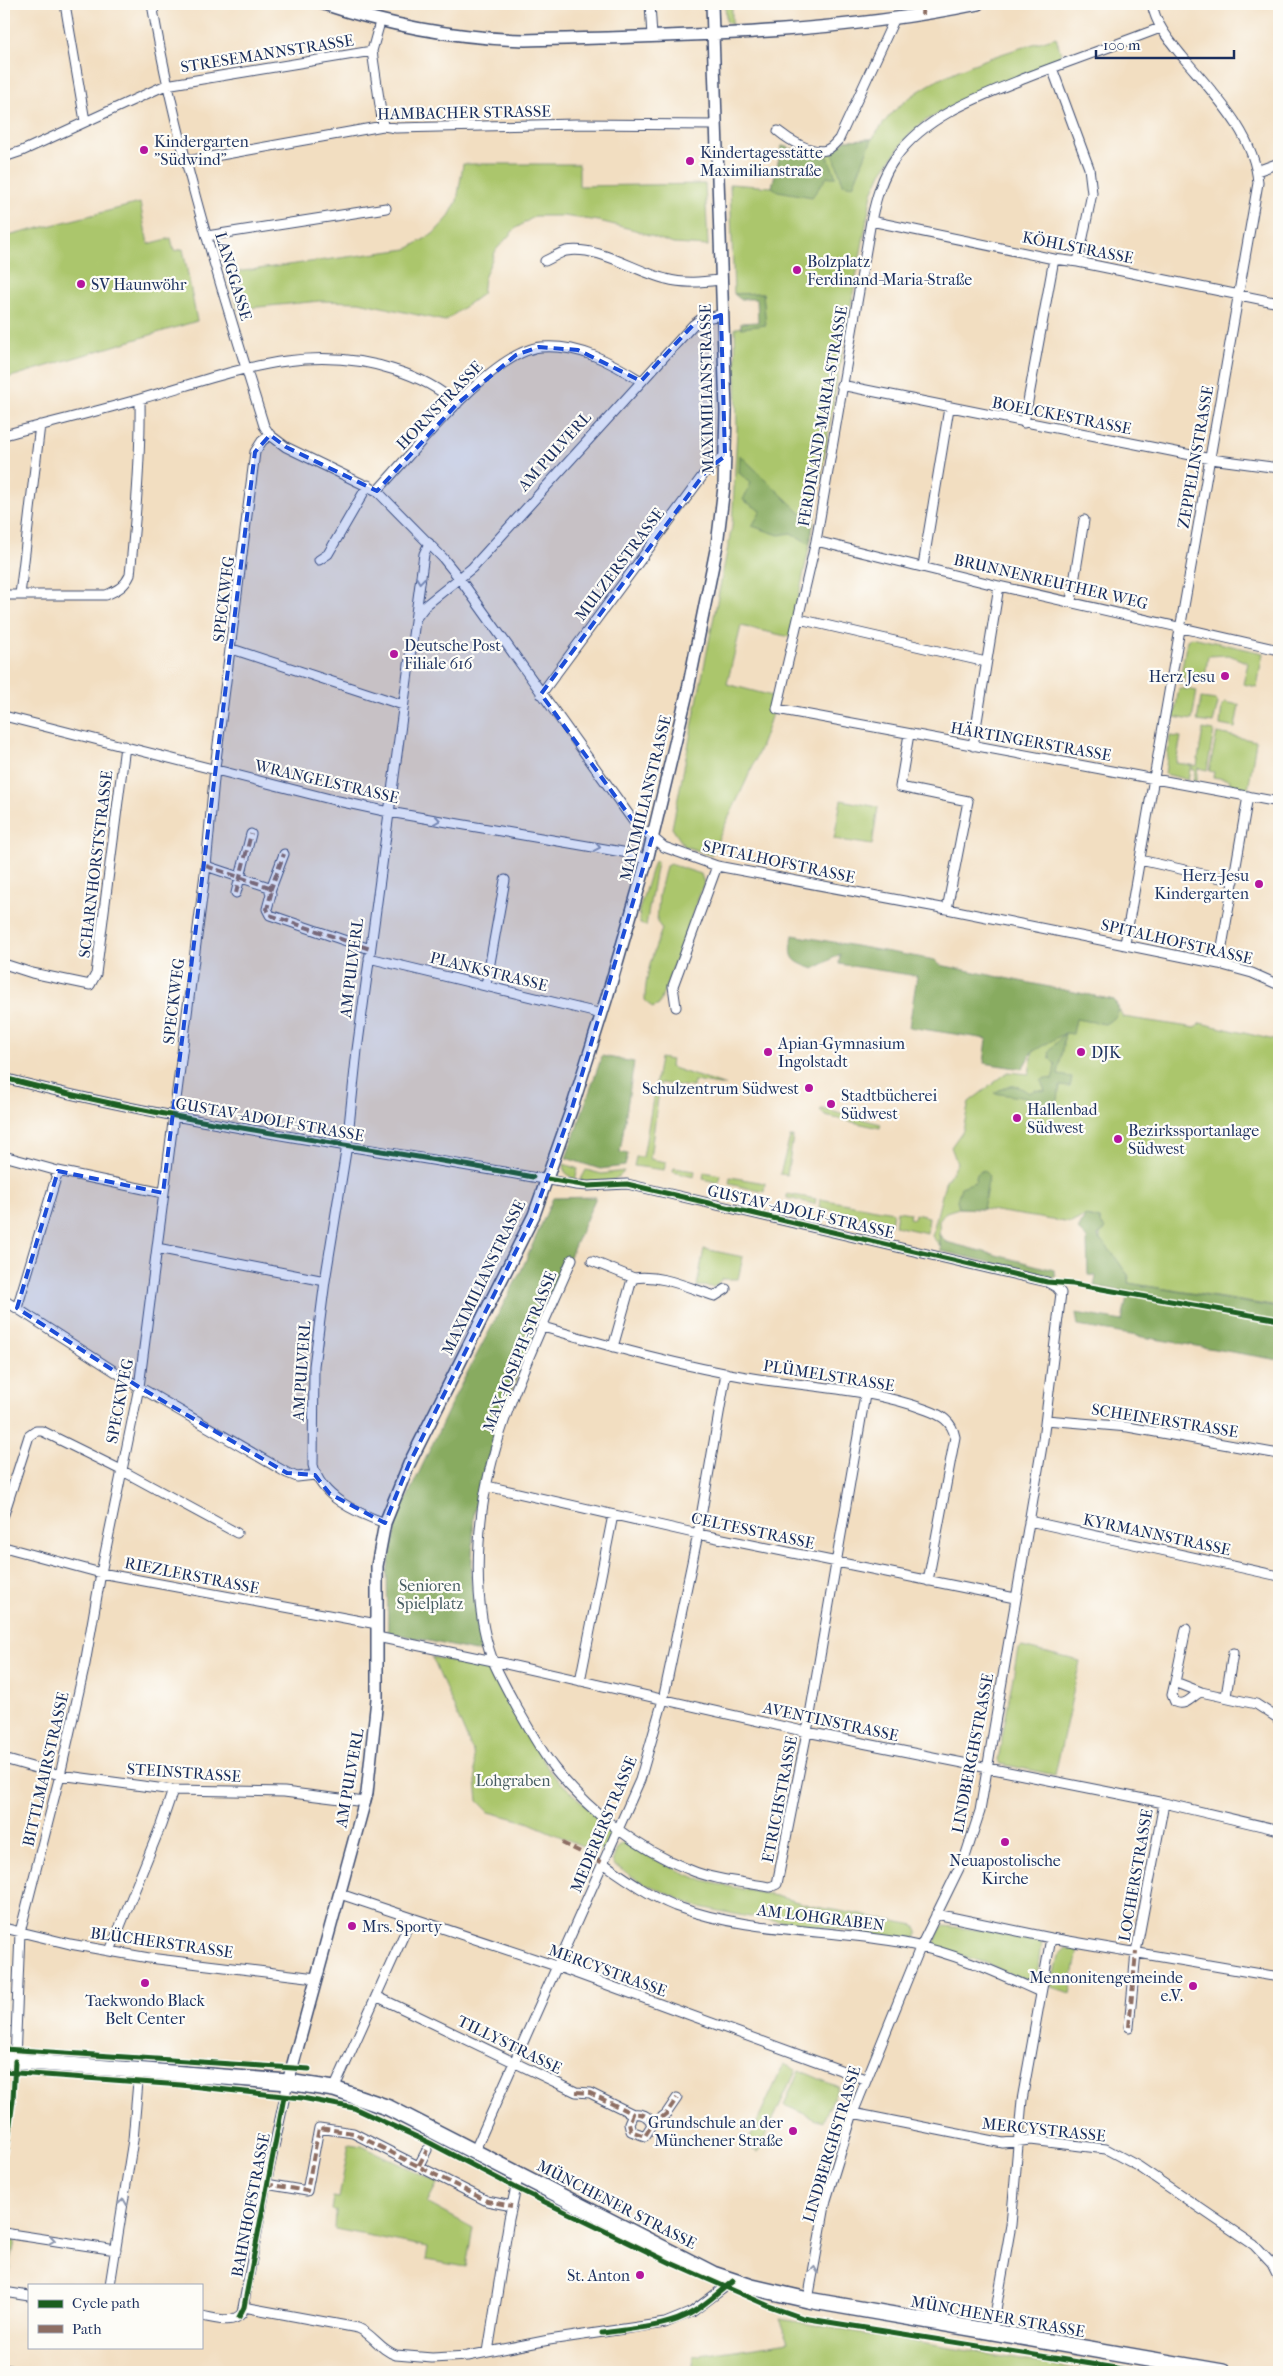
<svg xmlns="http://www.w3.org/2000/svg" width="1283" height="2376" font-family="'IM FELL French Canon',serif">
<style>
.green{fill:#abc66c;stroke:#637a65}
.forest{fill:#88ab60;stroke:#526d5f}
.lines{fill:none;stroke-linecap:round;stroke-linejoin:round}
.minor-casing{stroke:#3b496d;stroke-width:11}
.tertiary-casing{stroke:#3b496d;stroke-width:14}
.primary-casing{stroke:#3b496d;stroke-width:18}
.minor{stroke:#fff;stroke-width:9}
.tertiary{stroke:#fff;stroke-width:11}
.primary{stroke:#fff;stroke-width:15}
.rail-casing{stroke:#1b2f5e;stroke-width:4.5}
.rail{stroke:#fdfcf7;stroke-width:2.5;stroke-dasharray:8;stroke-linecap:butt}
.quiet{stroke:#8d6e63;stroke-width:4;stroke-dasharray:8 4;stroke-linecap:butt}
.cycleway-casing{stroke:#fdfcf7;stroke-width:8}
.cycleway{stroke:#1b5e20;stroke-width:5}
.oneway{stroke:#8d97ae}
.marked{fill:#1d4ed8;fill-opacity:0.2;stroke:#1d4ed8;stroke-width:4;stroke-dasharray:10 6;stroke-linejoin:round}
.poi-dot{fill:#b5179e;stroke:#fdfcf7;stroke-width:2}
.labels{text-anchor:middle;stroke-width:4.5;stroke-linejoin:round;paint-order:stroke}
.street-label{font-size:16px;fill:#1b2f5e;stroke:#fdfcf7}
.poi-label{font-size:16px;fill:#1b2f5e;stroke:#fdfcf7;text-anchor:start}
.park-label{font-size:16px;fill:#465c62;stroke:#fdfcf7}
</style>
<rect width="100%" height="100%" fill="#fdfcf7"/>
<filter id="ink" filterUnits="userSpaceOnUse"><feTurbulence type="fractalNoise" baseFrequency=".02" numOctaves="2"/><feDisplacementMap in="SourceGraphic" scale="10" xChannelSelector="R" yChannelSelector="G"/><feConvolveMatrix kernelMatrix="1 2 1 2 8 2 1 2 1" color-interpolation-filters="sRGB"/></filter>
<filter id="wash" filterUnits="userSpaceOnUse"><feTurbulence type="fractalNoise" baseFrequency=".0096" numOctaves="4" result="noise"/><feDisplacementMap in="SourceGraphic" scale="20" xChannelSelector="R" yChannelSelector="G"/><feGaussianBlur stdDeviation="1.12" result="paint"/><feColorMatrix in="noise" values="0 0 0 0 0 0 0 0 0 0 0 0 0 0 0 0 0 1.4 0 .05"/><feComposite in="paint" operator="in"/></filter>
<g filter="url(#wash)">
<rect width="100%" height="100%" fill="#f2dec1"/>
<path class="green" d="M725,4H732V25L726,21Z
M1056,37L1063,60L978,93L923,122L906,138L881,173L872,193L836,385L810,544L790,637L741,626L727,684L776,697C764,752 734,804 711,855L684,846L672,828L732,526L737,429L735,328L765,325L763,293L734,294L730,184L772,187L782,146C794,149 818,160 830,154C836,151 840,144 845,140L872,139C879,130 885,120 893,112C934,71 1002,54 1056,37Z
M463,164H579V186L705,184L708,246L673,244L635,230L599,221L563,216H535L515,229L496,250L484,278L482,294L445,321L359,302L320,301L238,309L228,273L407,249L433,234L448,218L457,201Z
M140,203L148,244L171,238L174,251L183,249L197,321L4,379V237Z
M1192,637L1263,653L1257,687L1243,684L1248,663L1229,655L1208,656L1205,677L1185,674L1183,684H1179L1187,640Z
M1179,688L1197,691L1192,720L1174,717Z
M1201,698L1216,700L1218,704L1213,723L1197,721Z
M1225,702L1239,705L1235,728L1220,725L1222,705Z
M1203,729L1214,731L1207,770L1198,768L1196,781H1193L1195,770H1192V765L1197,766Z
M1217,733L1256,741L1248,790L1229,787L1230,780L1213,777L1214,772L1209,771Z
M1170,736L1181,737L1176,763L1191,765L1188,780L1165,774Z
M841,800L878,807L872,845L834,839Z
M654,861L657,862L646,926L640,924L639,910Z
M670,864L701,874L704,883L659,1005L652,1008L645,1000C645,975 653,953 662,929L657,922L659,895L666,866Z
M1043,986L1114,1000L1123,1017L1196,1028L1200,1023L1279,1041V1307L1128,1283L1129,1276C1120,1266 1109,1246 1100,1241V1219L1085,1216L1071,1223L983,1209L959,1208L946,1212L939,1221L940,1246L932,1236L945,1183L957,1163L951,1147L963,1130L969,1102L1008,1072L1029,1074Z
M660,1058L671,1060L670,1067L726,1086L694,1081L693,1087L660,1083L650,1159L666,1162L664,1170L634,1166L636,1157H643Z
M822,1109L881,1124L880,1128L825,1116L820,1110Z
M790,1137H793L787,1175L780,1174Z
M564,1164L578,1169L575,1180L565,1173Z
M674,1168L695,1171L694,1177L673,1172Z
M586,1170L602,1174L624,1171C617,1184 593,1183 580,1181Z
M704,1172L721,1175L719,1183L703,1179Z
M730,1177L765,1183L764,1192L729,1184Z
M787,1194L816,1199L815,1204L787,1198Z
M820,1199L893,1212L891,1225L819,1207Z
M897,1211L910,1213L909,1218L914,1219L915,1214L929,1217L927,1233L895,1226Z
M704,1249L743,1257L738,1279H722L714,1287L697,1286Z
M1022,1647L1080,1661L1055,1775L1001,1764L998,1760L1018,1649Z
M432,1657L492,1670L550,1772L613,1832C609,1842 607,1849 596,1852L527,1822L489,1812L478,1801L473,1752Z
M623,1842H627L662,1863L703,1881L776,1896L812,1906L915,1925L918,1932L915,1938H901L744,1916L695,1906L638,1880L614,1865C612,1856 617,1848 623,1842Z
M945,1926L995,1932L1041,1943L1036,1985L986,1963L933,1947L940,1929Z
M1066,1948L1078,1950L1070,1993L1051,1987L1058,1956Z
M784,2064L796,2070L758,2152L746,2146Z
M799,2070L838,2087L823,2122L784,2105Z
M349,2144L362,2146L438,2182L427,2203L473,2228L466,2267L426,2260L428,2247L335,2229L336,2211L331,2210L333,2197L339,2198Z
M4,2239L15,2241L6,2287L4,2286Z
M780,2319L1092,2372H692L694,2356L789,2342Z"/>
<path class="forest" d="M872,139L853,186L843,184L833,153L845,140Z
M782,146L820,156L827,155L836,177H827L812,197L778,191L772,187Z
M763,293L766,325L741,328V323L758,322L757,299H740L734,294Z
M740,455L813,525L810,544L791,533L779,535L752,526L761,511L743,500L751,483L739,473Z
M793,935L935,960L940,965L1114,1000L1118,1007L1116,1017L1105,1024L1076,1019L1073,1034L1065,1033L1058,1075L1072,1077L1070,1087L1060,1086L1058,1100L1050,1105H1042L1027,1098L994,1093C1010,1084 1015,1083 1029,1093L1035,1090L1045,1091L1041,1081L1045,1078L1053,1079L1055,1064L1050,1059L1049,1051L1065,1033L1032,1052L1022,1069L984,1063L987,1039L909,1027L917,976L839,964L840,954L814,969C791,961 789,959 793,935Z
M602,1056L634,1062L620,1152L628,1154L625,1166L600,1169L566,1158Z
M983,1170L989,1176L983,1209L959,1208L957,1200L961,1187L975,1182L977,1174Z
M596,1197L504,1407L474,1512L471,1582L482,1638L479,1652L388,1632L387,1572L399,1515L456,1394L521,1271L553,1198Z
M1085,1216L1100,1219V1223L1106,1229L1098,1235L1100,1241C1110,1246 1120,1266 1129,1276L1128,1283L1279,1308V1360L1078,1326L1076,1313L1122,1321L1128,1292L1094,1286L1096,1276L1088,1275L1087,1239L1078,1230Z
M939,1234L946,1242L1054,1270L1056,1276L1052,1279L1040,1274L941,1251Z"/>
</g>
<g filter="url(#ink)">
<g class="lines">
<g class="minor-casing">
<path id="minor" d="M65,4L85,121
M152,4C176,147 221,287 264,426L270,435L286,447L377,491L443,558L460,579L634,822L664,847L717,866L947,909L1219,964L1252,973L1279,985
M650,4L652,36
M380,22L372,51L383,126
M1160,28C1116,45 1072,60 1028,77C981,96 926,115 896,157C882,176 876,198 871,221L816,541L777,709L1279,802
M1052,68L1089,168L1092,193L1078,262
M778,131C789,140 811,154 826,150C832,148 835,143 839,139L894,20
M4,157L22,151L166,85L372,51
M187,161L383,126L396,128L576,124L715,125
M1257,171L1279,163
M871,221L1054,259L1078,262L1279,303
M207,236L386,208
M545,261C552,258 559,253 566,251C598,245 636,272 666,279C684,284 702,282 720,280
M841,385L1211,459L1279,468
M1024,423L1054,259
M4,435C49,423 95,412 140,399C226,375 305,340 395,370C418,377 439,388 457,404
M377,491C412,454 492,351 541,347C579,344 611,362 641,381
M816,541L999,586L1279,650
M319,560L328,554L368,485
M923,566L949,408
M4,595H106C118,590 125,586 130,575C136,516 141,458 140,399
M20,595L40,425
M1071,601L1084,520
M416,618L426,605L472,568L693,325L701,319L721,315
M799,619L986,662
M232,649L403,705
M541,694L707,470L725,456
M4,716L338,801L389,812L634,854L647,861
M909,734L900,787L968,801L947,909
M973,746L999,586
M1140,860L1234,881
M206,866L269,887L271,894L267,909L270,915L370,949
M270,891L284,854
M236,893L251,834
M1125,944L1258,183C1255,134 1212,92 1182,56C1169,40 1156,25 1152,4
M369,958L602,1014
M4,964L32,973L90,985L96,974L125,746
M1219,964L1248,796
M486,985L505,880
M676,1007L673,986L717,866
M4,1078C191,1127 385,1149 576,1185L588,1186L627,1184L1047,1282L1056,1287L1061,1293L1043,1440L980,1811L966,1854L920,1948L853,2113L826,2200L808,2300
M4,1156L58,1171L163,1193
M157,1248L325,1281
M572,1259C537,1340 494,1423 482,1511C476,1559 476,1615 493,1661C500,1677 509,1693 517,1708C529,1728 540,1750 555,1769C590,1812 637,1849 688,1869C713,1880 742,1882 770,1887L777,1884L807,1732L865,1395
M592,1261L634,1278
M4,1300L139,1387L287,1473L297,1477L315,1475
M17,1308L58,1171
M543,1327C612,1347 681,1366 752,1378C810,1387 872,1389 927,1410C941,1415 952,1421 955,1437L928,1581
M613,1347L631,1283L634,1278C661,1274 689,1288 715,1296L726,1289
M1046,1420L1128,1427L1279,1454
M487,1486L698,1534L1015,1598
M4,1514L29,1436L36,1431H42L121,1470L237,1533
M1029,1521L1279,1576
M385,1523C357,1513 320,1497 313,1465L314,1366L325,1281L347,1145L357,1050L424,554L429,543
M4,1547L101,1573L377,1624
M1186,1629L1175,1682L1201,1692L1256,1704L1279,1719
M377,1637L493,1661L807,1732L1164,1803L1279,1830
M580,1681L613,1515
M1175,1682L1172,1695L1175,1702C1187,1707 1191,1696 1201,1692
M1226,1696L1233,1653
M4,1759L60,1775L173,1790L284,1792L365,1802
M603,1863C626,1879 650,1896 675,1906C748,1933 829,1929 904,1943C952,1952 996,1972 1040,1992
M340,1894L556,1966L865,2079
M936,1914L1051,1938L1279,1977
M4,1928L70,1944L149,1958L316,1978
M110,1951L161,1825L173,1790
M376,1996L576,2092L590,2093L633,2114L629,2123L631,2131L645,2136L652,2125C649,2116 643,2113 633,2114
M1129,2027L1136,1952L1164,1803
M15,2061L20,1932L60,1775L85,1664L101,1573L139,1387L206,866L215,768L255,452L262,441L270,435
M334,2089L411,1919
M853,2113L1003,2143L1031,2140L1106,2149L1138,2166L1254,2245L1272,2264L1279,2278
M652,2125L666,2114L677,2098
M475,2150L640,1780L663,1700L698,1534L726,1373
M419,2165L427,2150
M266,2184L307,2191L319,2128L353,2133L487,2201L512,2206
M4,2233L116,2250
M110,2285L133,2140L139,2070
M4,2292L29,2296
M244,2307L358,2328C373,2334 380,2350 396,2355L432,2358L468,2356L549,2340L665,2323L692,2312L733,2281
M201,2316C215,2318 232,2325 242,2313L266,2184L288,2082
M992,2332L1011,2225L1022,2100L1051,1938
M488,2352L509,2219L519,2173"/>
</g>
<g class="tertiary-casing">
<path id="tertiary" d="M324,4C390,26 456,38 525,40C677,36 829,35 978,4
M288,2082L367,1793L377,1699V1566L385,1523L409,1464L534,1215L572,1108L607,997L648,856L688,689L717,545L724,487L726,411L712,4"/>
</g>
<g class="primary-casing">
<path id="primary" d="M4,2060L288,2082L334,2089L389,2108L713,2274L752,2287L808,2300L1223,2372"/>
</g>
<use href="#minor" class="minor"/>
<use href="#tertiary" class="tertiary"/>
<use href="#primary" class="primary"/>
<g class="rail-casing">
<path id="rail" d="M4,2366L40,2372"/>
</g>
<use href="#rail" class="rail"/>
<path class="quiet" d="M922,15L923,4
M206,866L269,887L271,894L267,909L270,915L370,949
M270,891L284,854
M236,893L251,834
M562,1843L603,1863
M1129,2027L1136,1952
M576,2092L590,2093L633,2114L629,2123L631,2131L645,2136L652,2125C649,2116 643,2113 633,2114
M652,2125L666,2114L677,2098
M419,2165L427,2150
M266,2184L307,2191L319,2128L353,2133L487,2201L512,2206"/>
<g class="cycleway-casing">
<path id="cycleway" d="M4,1078C178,1124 357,1144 533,1177
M547,1179L588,1186L627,1184L1047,1282L1073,1284L1279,1320
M4,2049L309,2069
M4,2072L181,2085L302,2098L354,2108L430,2143L516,2188L673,2264L769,2306L803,2318L1141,2372
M4,2172L13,2100L15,2061
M239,2317L244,2307L284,2097
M602,2333C632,2328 667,2328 693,2312C707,2303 720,2291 733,2281"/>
</g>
<use href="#cycleway" class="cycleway"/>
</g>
<defs><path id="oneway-chevron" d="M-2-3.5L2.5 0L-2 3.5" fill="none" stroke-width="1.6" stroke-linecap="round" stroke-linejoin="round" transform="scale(1.25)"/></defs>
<g class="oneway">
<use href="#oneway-chevron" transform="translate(420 580) rotate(97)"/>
<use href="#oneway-chevron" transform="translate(437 820) rotate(9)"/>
<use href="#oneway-chevron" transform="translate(597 847) rotate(10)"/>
<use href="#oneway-chevron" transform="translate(123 2202) rotate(-81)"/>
<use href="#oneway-chevron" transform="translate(52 2240) rotate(9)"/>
<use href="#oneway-chevron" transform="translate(814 2270) rotate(-82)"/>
</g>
</g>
<path class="marked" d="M721,315L725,456L707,470L541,694L634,822L652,838L572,1108L534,1215L409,1464L385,1523L330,1494L315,1475L287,1473L139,1387L17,1308L58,1171L163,1193L255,452L270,435L286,447L377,491L457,404L516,355L539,347L578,350L641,381L693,325Z"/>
<g class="poi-dot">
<circle cx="144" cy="150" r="5"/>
<circle cx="690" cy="161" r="5"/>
<circle cx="797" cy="270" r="5"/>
<circle cx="81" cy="284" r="5"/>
<circle cx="394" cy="654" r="5"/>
<circle cx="1225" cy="676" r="5"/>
<circle cx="1259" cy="884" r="5"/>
<circle cx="768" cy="1052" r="5"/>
<circle cx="1081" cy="1052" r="5"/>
<circle cx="809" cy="1088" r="5"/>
<circle cx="831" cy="1104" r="5"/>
<circle cx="1017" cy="1118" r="5"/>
<circle cx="1118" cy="1139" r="5"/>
<circle cx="1005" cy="1842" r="5"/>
<circle cx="352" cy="1926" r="5"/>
<circle cx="145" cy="1983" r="5"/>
<circle cx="1193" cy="1986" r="5"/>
<circle cx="793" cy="2131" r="5"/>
<circle cx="640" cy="2275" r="5"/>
</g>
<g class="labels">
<g class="street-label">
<text transform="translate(267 53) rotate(-9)" y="6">STRESEMANNSTRASSE</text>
<text transform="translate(464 112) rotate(-1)" y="6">HAMBACHER STRASSE</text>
<text transform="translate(1078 247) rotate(11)" y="6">KÖHLSTRASSE</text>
<text transform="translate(234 276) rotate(73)" y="6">LANGGASSE</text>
<text transform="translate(706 389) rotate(-91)" y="6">MAXIMILIANSTRASSE</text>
<text transform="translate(439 405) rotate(-46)" y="6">HORNSTRASSE</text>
<text transform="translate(1062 415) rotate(11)" y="6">BOELCKESTRASSE</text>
<text transform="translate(822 416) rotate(-80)" y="6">FERDINAND-MARIA-STRASSE</text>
<text transform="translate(554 451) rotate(-48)" y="6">AM PULVERL</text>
<text transform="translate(1195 457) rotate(-80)" y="6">ZEPPELINSTRASSE</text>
<text transform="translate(619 564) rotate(-53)" y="6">MULZERSTRASSE</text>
<text transform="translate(1051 581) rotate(13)" y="6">BRUNNENREUTHER WEG</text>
<text transform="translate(223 599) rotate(-83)" y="6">SPECKWEG</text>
<text transform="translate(1031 741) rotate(10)" y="6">HÄRTINGERSTRASSE</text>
<text transform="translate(327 781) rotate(13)" y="6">WRANGELSTRASSE</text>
<text transform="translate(645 798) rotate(-76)" y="6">MAXIMILIANSTRASSE</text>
<text transform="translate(779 861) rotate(12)" y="6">SPITALHOFSTRASSE</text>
<text transform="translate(95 864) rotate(-83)" y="6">SCHARNHORSTSTRASSE</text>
<text transform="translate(1177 941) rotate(13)" y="6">SPITALHOFSTRASSE</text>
<text transform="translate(351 968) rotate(-83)" y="6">AM PULVERL</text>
<text transform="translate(489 971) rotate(14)" y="6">PLANKSTRASSE</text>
<text transform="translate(173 1001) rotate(-83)" y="6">SPECKWEG</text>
<text transform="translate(270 1119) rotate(10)" y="6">GUSTAV-ADOLF-STRASSE</text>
<text transform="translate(801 1211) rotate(13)" y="6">GUSTAV-ADOLF-STRASSE</text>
<text transform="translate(483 1277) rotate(-64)" y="6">MAXIMILIANSTRASSE</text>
<text transform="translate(519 1351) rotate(-68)" y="6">MAX-JOSEPH-STRASSE</text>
<text transform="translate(301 1371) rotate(-86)" y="6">AM PULVERL</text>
<text transform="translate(829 1375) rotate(9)" y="6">PLÜMELSTRASSE</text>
<text transform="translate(119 1401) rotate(-79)" y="6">SPECKWEG</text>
<text transform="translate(1165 1420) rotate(9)" y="6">SCHEINERSTRASSE</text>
<text transform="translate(753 1530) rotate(12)" y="6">CELTESSTRASSE</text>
<text transform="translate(1157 1534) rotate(12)" y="6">KYRMANNSTRASSE</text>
<text transform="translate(192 1575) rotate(11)" y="6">RIEZLERSTRASSE</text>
<text transform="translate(831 1721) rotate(12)" y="6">AVENTINSTRASSE</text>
<text transform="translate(972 1753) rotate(-79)" y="6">LINDBERGHSTRASSE</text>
<text transform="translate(45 1769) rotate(-77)" y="6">BITTLMAIRSTRASSE</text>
<text transform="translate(184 1772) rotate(4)" y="6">STEINSTRASSE</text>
<text transform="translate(349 1778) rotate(-80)" y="6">AM PULVERL</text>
<text transform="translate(779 1799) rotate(-79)" y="6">ETRICHSTRASSE</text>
<text transform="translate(603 1824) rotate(-67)" y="6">MEDERERSTRASSE</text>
<text transform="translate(1135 1875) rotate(-80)" y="6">LOCHERSTRASSE</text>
<text transform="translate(821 1917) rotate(7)" y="6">AM LOHGRABEN</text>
<text transform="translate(162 1942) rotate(8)" y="6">BLÜCHERSTRASSE</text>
<text transform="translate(608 1970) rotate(20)" y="6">MERCYSTRASSE</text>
<text transform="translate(510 2044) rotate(26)" y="6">TILLYSTRASSE</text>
<text transform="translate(1044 2129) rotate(6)" y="6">MERCYSTRASSE</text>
<text transform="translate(831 2144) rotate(-73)" y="6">LINDBERGHSTRASSE</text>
<text transform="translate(617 2204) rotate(27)" y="6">MÜNCHENER STRASSE</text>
<text transform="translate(250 2205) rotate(-79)" y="6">BAHNHOFSTRASSE</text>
<text transform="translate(998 2316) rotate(10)" y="6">MÜNCHENER STRASSE</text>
</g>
<g class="poi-label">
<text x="154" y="147">Kindergarten<tspan x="154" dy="18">"Südwind"</tspan></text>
<text x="700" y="158">Kindertagesstätte<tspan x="700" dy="18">Maximilianstraße</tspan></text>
<text x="807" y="267">Bolzplatz<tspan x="807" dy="18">Ferdinand-Maria-Straße</tspan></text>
<text x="91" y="290">SV Haunwöhr</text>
<text x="404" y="651">Deutsche Post<tspan x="404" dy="18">Filiale 616</tspan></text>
<text x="1215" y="682" text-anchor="end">Herz Jesu</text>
<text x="1249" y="881" text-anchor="end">Herz-Jesu<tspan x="1249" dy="18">Kindergarten</tspan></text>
<text x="778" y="1049">Apian-Gymnasium<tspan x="778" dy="18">Ingolstadt</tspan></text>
<text x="1091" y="1058">DJK</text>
<text x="799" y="1094" text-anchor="end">Schulzentrum Südwest</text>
<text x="841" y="1101">Stadtbücherei<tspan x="841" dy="18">Südwest</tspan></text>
<text x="1027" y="1115">Hallenbad<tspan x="1027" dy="18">Südwest</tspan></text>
<text x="1128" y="1136">Bezirkssportanlage<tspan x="1128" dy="18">Südwest</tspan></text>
<text x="1005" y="1866" text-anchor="middle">Neuapostolische<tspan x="1005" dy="18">Kirche</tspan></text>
<text x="362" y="1932">Mrs. Sporty</text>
<text x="1183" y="1983" text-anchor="end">Mennonitengemeinde<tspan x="1183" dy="18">e.V.</tspan></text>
<text x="145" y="2006" text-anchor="middle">Taekwondo Black<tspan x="145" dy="18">Belt Center</tspan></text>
<text x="783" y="2128" text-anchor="end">Grundschule an der<tspan x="783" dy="18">Münchener Straße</tspan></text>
<text x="630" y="2281" text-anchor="end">St. Anton</text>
</g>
<g class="park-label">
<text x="430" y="1591">Senioren<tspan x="430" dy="18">Spielplatz</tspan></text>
<text x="513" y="1786">Lohgraben</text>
</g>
</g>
<rect width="1283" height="2376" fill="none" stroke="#fdfcf7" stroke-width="20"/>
<rect x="28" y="2284" width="175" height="65" fill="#fdfcf7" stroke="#a3aaba"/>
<rect x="38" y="2300" width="25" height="8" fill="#1b5e20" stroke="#a3aaba"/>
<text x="72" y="2308" font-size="15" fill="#1b2f5e">Cycle path</text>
<rect x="38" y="2325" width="25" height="8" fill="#8d6e63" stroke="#a3aaba"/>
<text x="72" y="2334" font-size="15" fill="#1b2f5e">Path</text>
<path d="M1096 50v8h138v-8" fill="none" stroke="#1b2f5e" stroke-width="2.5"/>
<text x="1103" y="50" font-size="15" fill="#1b2f5e" stroke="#fdfcf7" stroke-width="4" paint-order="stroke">100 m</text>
</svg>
